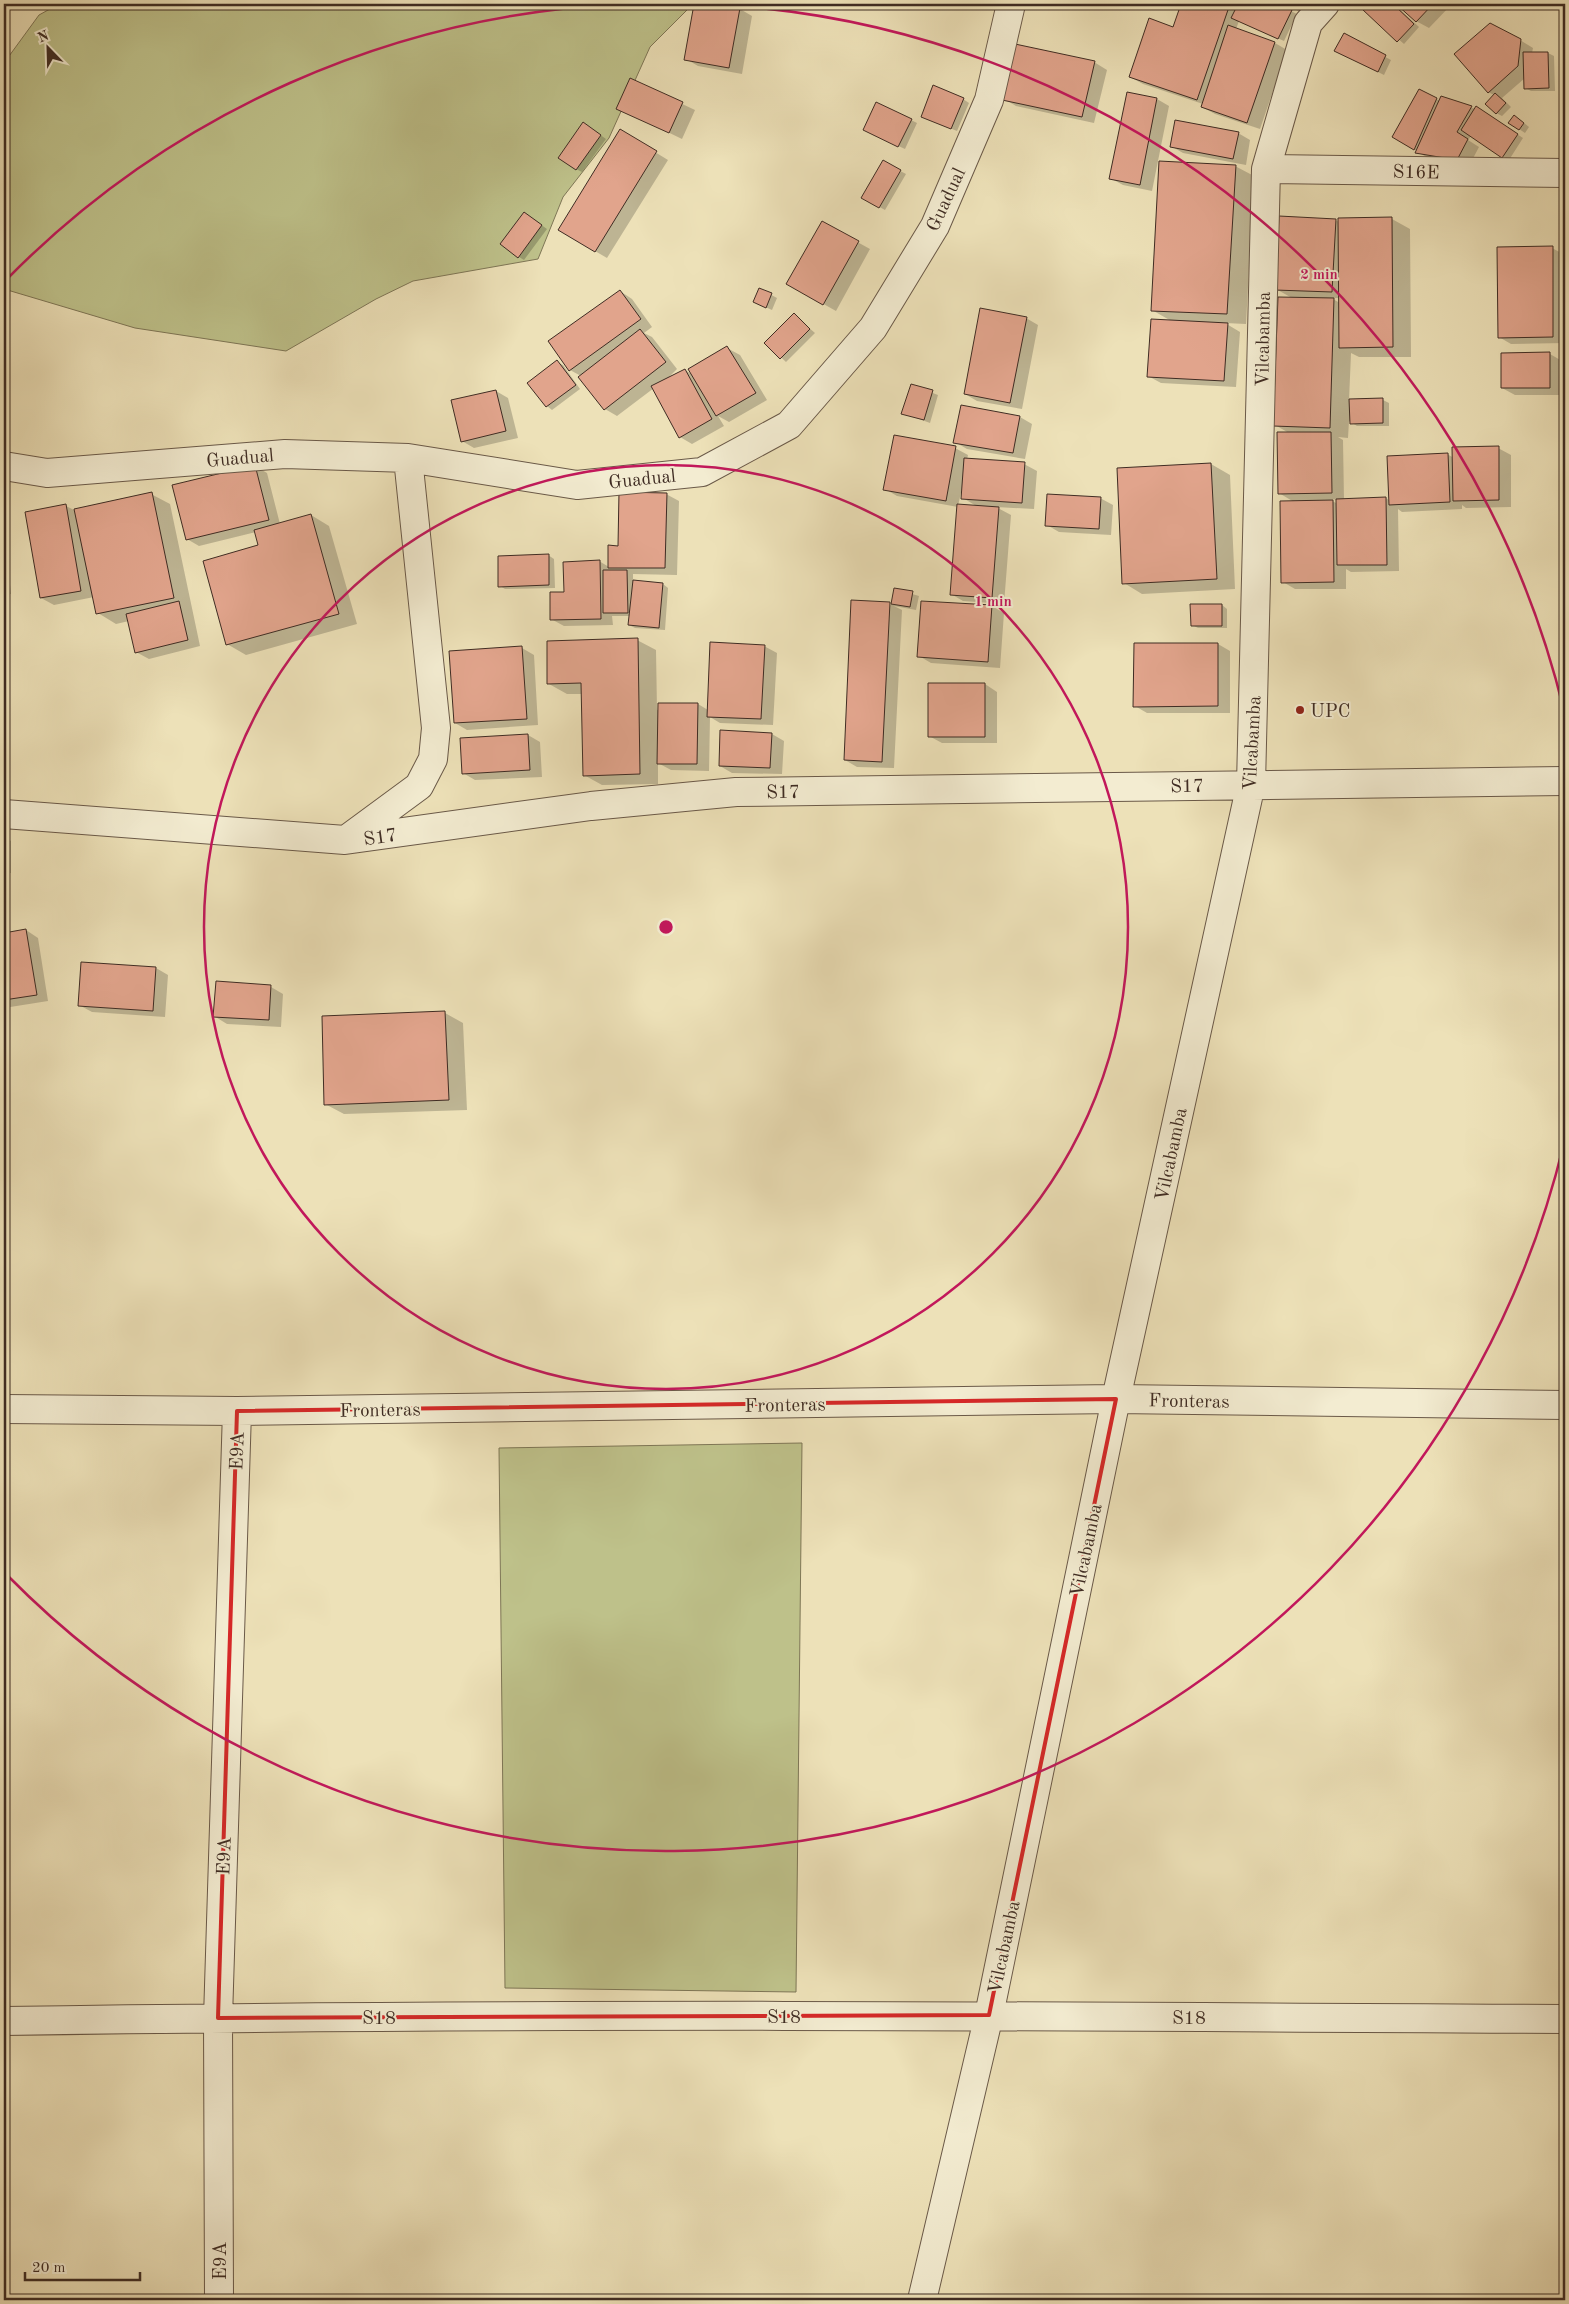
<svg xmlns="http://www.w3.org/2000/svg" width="1569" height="2304" font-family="'Old Standard TT',serif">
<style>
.green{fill:#bec18a;stroke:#7e7656}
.shadow{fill:#0003;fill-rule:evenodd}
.building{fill:#e1a48c;stroke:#3f2c23}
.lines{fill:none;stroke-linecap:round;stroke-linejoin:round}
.minor-casing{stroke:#6a5948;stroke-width:30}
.minor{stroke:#f3ecd1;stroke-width:28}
.marked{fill:none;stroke:#d62828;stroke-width:4;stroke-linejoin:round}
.ring{fill:none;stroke:#c2185b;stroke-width:2.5}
.poi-dot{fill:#8f2418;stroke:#f3ecd1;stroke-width:2}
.labels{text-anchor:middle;stroke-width:4;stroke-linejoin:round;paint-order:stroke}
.street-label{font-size:19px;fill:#3f2c23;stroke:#f3ecd1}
.poi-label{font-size:19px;fill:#3f2c23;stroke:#f3ecd1;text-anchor:start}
.centre{fill:#c2185b;stroke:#f3ecd1;stroke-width:2.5}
.ring-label{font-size:15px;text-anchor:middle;font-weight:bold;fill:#c2185b;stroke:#f3ecd1;stroke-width:4;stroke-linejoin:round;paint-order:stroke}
</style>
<rect width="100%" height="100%" fill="#ede1b8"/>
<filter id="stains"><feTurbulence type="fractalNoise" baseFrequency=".004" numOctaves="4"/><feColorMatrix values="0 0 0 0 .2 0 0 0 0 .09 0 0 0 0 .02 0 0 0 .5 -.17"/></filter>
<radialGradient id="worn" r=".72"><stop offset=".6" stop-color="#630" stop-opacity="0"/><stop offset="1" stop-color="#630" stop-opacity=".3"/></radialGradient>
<path class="green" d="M59,4H693L650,47L609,138L563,197L538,259L413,281L376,299L286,351L135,328L4,289V63L39,15Z
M802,1443L796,1992L505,1988L499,1448Z"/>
<path class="shadow" d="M696,4H710L740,9L752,16L742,74L698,66L686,59Z
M1182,4H1230L1238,8L1240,4H1276L1297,14L1284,41L1239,21L1236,29L1275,43L1287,50L1260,129L1215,114L1202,107L1203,104L1143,84L1130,77L1174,28Z
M1286,4H1310L1303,14Z
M1369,4H1394L1419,27L1404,44L1364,9Z
M1398,4H1452L1429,28L1416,21Z
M1522,4H1539L1532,10Z
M1344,35L1391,60L1384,75L1342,54Z
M1520,40L1533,48L1532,53H1548L1554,56L1555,91H1531L1525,88V78L1502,98L1511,107L1502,116L1496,113L1494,95L1488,92Z
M1094,62L1107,70L1094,123L1016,106L1004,99Z
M631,80L695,110L682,139L618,108Z
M1420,90L1440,101L1441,98L1482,111L1523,138L1509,160L1471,136L1468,140L1479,147L1469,166L1429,159L1394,136Z
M963,99L969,103L957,131L922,117Z
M1157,99L1169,106L1152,191L1123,185L1110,178Z
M911,120L917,123L905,149L870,133Z
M1520,120L1529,127L1525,133L1510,123Z
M589,127L606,139L582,172L576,169Z
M1238,133L1250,140L1246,165L1183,153L1171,146Z
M632,138L668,160L607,258L595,251Z
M883,162L906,174L885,210L863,198Z
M1235,166L1254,176L1246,324L1225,323L1240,332L1236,387L1161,383L1148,376L1173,322L1152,310Z
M530,217L547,229L524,260L519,257Z
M1392,219L1410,229L1411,357H1359L1351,353L1349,401L1383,400L1389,403V426H1357L1349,421L1348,438L1338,437L1343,440L1344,500L1386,498L1390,501L1447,454L1454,458L1498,448L1511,455V507L1466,508L1462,505V509L1402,512L1398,509L1399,571L1351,572L1346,569V589H1295L1283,582L1294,502L1279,493L1289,433L1275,425L1292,298L1276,289L1335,220L1339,222ZM1331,298H1340V303ZM1338,499V504L1330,500Z
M823,223L870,249L836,311L788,284Z
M1552,248L1565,255V343L1511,344L1499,337Z
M760,289L777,298L772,310L761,305Z
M620,291L632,299L652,327L644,333L652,337L677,369L666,380L685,370L693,375L727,348L740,355L767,400L729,422L718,416L724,426L692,444L680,437L654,388L617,416L605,409L581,376L570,370Z
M794,315L815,333L786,362L766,343Z
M1026,318L1038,325L1022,409L977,401L965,394Z
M1550,354L1562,361V395H1515L1502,388Z
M557,362L563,365L580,389L552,410L547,406Z
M912,385L938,395L930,423L903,413Z
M496,391L508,398L518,438L474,448L462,441Z
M1020,417L1032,424L1025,459L967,449L955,442Z
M955,448L968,455L967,460L1024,464L1037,471L1034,509L996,507L1011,515L1004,604L963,601L951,594L958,507L897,496L885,489ZM962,488H963V498L978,507L958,506Z
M1211,464L1230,475L1235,589L1142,594L1124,583L1118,469Z
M255,466L267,473L280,524L311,515L329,526L357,624L246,655L227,644L260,546L256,532L199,546L187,539Z
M151,494L170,504L200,646L149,659L136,652L129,621L116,624L98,613L94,597L54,605L41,598L66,506L74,510Z
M666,494L679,501L677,575L633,574V582L663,584L668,588L665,630L635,628L629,625L630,616H612L613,625L564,626L551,619L565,593L599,561L609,567L619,547Z
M1100,498L1113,505L1111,535L1059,532L1047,525Z
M4,527L11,594L4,595Z
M548,555L554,559L555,588L505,589L500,586Z
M895,589L919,596L916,610L894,606L902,610L894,768L857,767L845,760Z
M922,602L992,606L1004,613L1000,668L931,663L919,656Z
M1222,605L1227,609V628H1198L1192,625Z
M637,640L656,650L657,710L698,704L708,710L764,646L777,653L773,725L720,723L710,717L709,771L671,770L658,763V784L602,785L584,775L583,694H567L549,684Z
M1218,644L1230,651V713H1147L1135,706Z
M522,648L534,655L538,725L467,730L455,723Z
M985,684L997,692V743H942L929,736Z
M772,734L784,741L782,774L732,773L720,766Z
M528,735L540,742L542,777L475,780L463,773Z
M4,837L11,841V873L4,874Z
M26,930L38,938L48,1001L4,1008L7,1027L4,1028V934Z
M156,968L168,975L165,1017L92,1012L79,1005Z
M217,983L271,987L283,994L281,1027L227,1024L214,1016Z
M445,1013L463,1023L467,1110L344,1114L325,1104Z"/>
<path class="building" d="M694,4H717L740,8L729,68L684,60Z
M1181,4H1230L1197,100L1129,77L1149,18L1173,27Z
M1238,4H1279L1292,10L1278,39L1231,18Z
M1367,4H1393L1414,24L1397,42L1362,9Z
M1396,4H1433L1416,22Z
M1490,23L1521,39L1518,66L1488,93L1454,54Z
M1228,25L1275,42L1247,123L1201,107Z
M1344,33L1386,55L1378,72L1334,51Z
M1015,44L1095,61L1082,117L1002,100Z
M1523,52H1548L1549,88L1524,89Z
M630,78L683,102L669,133L616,109Z
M933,85L964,98L951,129L921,117Z
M1419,89L1437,98L1414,150L1392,137Z
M1127,92L1157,98L1140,185L1109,179Z
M1495,93L1506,103L1496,114L1485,104Z
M1441,96L1472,106L1457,132L1468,139L1457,160L1415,153Z
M876,102L912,119L898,147L863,130Z
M1476,106L1518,134L1502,158L1461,130Z
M1514,115L1524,123L1519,130L1508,123Z
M1175,120L1239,132L1233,159L1170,147Z
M583,122L601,135L576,170L558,158Z
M620,129L657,151L595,252L558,230Z
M883,160L901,170L879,208L861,198Z
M1159,161L1236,165L1227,314L1151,311Z
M524,212L542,225L518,258L500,244Z
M1279,216L1336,219L1332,292L1275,290Z
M1392,217L1393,347L1339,348L1338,218Z
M822,221L859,241L823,305L786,284Z
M1553,246V337L1498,338L1497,247Z
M759,288L772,293L766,308L753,302Z
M620,290L641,319L569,371L548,341Z
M1278,297L1334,298L1330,428L1273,426Z
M1562,306H1565V354Z
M980,308L1027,317L1010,403L964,394Z
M794,313L810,329L780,359L764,343Z
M1151,319L1228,323L1224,381L1147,377Z
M640,329L666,362L604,410L578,377Z
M727,346L756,393L716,416L688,369Z
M1550,352V388H1501V353Z
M557,360L576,385L546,407L527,383Z
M685,369L712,419L679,438L651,386Z
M911,384L933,390L924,420L901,414Z
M496,390L506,431L461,442L451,400Z
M1383,398V423L1350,424L1349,399Z
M961,405L1020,416L1013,453L953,443Z
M1277,432H1331L1332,493L1278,494Z
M894,435L956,446L946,501L883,490Z
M1499,446V500L1453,501L1452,447Z
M1448,453L1450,502L1389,505L1387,456Z
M964,458L1025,462L1022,503L961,499Z
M1211,463L1217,579L1122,584L1117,468Z
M255,465L269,520L186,540L172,485Z
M152,492L174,598L96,614L74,509Z
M619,492L667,493L665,568H608V545L618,546Z
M1047,494L1101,497L1099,529L1045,526Z
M1386,497L1387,565H1337L1336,499Z
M1333,500L1334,582L1281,583L1280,501Z
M66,504L81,591L40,598L25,512Z
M957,504L999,507L992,598L950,595Z
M311,514L339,614L226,645L203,561L258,545L254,530Z
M549,554V585L498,587V556Z
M600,560L601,619L550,620V592H564L563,562Z
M603,570H627L628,613H603Z
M633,580L663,583L659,628L628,625Z
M894,588L913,591L910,607L891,604Z
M851,600L890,602L882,762L844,760Z
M179,601L188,640L135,653L126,614Z
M921,601L992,605L988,662L917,657Z
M1190,604H1222V626H1191Z
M638,638L640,774L583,776L581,683L547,684V641Z
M710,642L765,645L761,719L707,717Z
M1134,643H1218V706L1133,707Z
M522,646L527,719L454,723L449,651Z
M928,683H985V737H928Z
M658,703H698L697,764H657Z
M720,730L772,733L770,768L719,766Z
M528,734L530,770L462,774L460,738Z
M4,836H5L4,870Z
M26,929L37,995L4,1000V933Z
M81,962L156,967L153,1011L78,1006Z
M216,981L271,985L269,1020L213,1017Z
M445,1011L449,1100L324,1105L322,1016Z"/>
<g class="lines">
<g class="minor-casing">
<path id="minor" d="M1266,169L1565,173
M4,466L47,473L285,454L408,458L577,485L702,472L789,425L873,328L935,226L989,100L1011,4
M4,814L345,840L591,806L736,792L1565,781
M347,839L419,786L433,759L436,728L408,458
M4,1409L237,1411L1116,1399L1565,1405
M4,2021C524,2013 1045,2016 1565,2019
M219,2300L218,2018L237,1411
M922,2300L989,2015L1116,1399L1251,784L1266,169L1308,23L1325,4"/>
</g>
<use href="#minor" class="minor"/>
</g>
<path class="marked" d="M1116,1399L989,2015L218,2018L237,1411Z"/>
<g class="ring">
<circle cx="666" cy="927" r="462"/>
<path d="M1564 1143A924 924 0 0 1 7 1575M7 279A924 924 0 0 1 626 4M706 4A924 924 0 0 1 1564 711"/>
</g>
<circle class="poi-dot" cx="1300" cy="710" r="5"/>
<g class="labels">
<g class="street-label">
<text transform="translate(1416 171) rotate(1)" y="7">S16E</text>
<text transform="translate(945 199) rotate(-65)" y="7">Guadual</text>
<text transform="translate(1262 339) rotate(-89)" y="7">Vilcabamba</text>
<text transform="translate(240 457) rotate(-5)" y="7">Guadual</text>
<text transform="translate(642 478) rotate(-6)" y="7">Guadual</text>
<text transform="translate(1251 743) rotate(-87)" y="7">Vilcabamba</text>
<text transform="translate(1187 785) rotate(-1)" y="7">S17</text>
<text transform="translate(783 791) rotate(-1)" y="7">S17</text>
<text transform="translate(380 836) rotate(-8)" y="7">S17</text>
<text transform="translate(1170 1154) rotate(-78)" y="7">Vilcabamba</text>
<text transform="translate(1189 1400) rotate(1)" y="7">Fronteras</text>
<text transform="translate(785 1404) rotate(-1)" y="7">Fronteras</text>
<text transform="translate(380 1409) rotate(-1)" y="7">Fronteras</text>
<text transform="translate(236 1451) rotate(-88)" y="7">E9A</text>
<text transform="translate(1085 1550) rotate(-78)" y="7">Vilcabamba</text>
<text transform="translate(223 1856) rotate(-88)" y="7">E9A</text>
<text transform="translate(1003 1947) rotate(-78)" y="7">Vilcabamba</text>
<text x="784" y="2023">S18</text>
<text x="379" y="2024">S18</text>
<text x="1189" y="2024">S18</text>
<text transform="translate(219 2261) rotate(-90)" y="7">E9A</text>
</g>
<g class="poi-label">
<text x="1310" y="717">UPC</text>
</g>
</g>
<circle cx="666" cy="927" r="8" class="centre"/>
<g class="ring-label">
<text x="1319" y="279">2 min</text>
<text x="993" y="606">1 min</text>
</g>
<rect width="1569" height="2304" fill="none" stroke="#ede1b8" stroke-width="20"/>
<rect x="5" y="5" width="1559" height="2294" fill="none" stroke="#3f2c23" stroke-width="2.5"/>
<rect x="10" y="10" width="1549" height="2284" fill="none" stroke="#3f2c23"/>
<g transform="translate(48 48) rotate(337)" stroke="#f3ecd1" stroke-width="4" paint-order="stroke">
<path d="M0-4L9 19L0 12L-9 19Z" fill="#3f2c23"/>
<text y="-8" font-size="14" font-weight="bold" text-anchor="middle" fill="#3f2c23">N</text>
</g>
<path d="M25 2272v8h115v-8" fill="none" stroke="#3f2c23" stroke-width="2.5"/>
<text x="32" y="2272" font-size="15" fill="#3f2c23" stroke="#f3ecd1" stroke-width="4" paint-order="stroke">20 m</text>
<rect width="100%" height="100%" filter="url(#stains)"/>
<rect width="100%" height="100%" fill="url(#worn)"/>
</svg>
